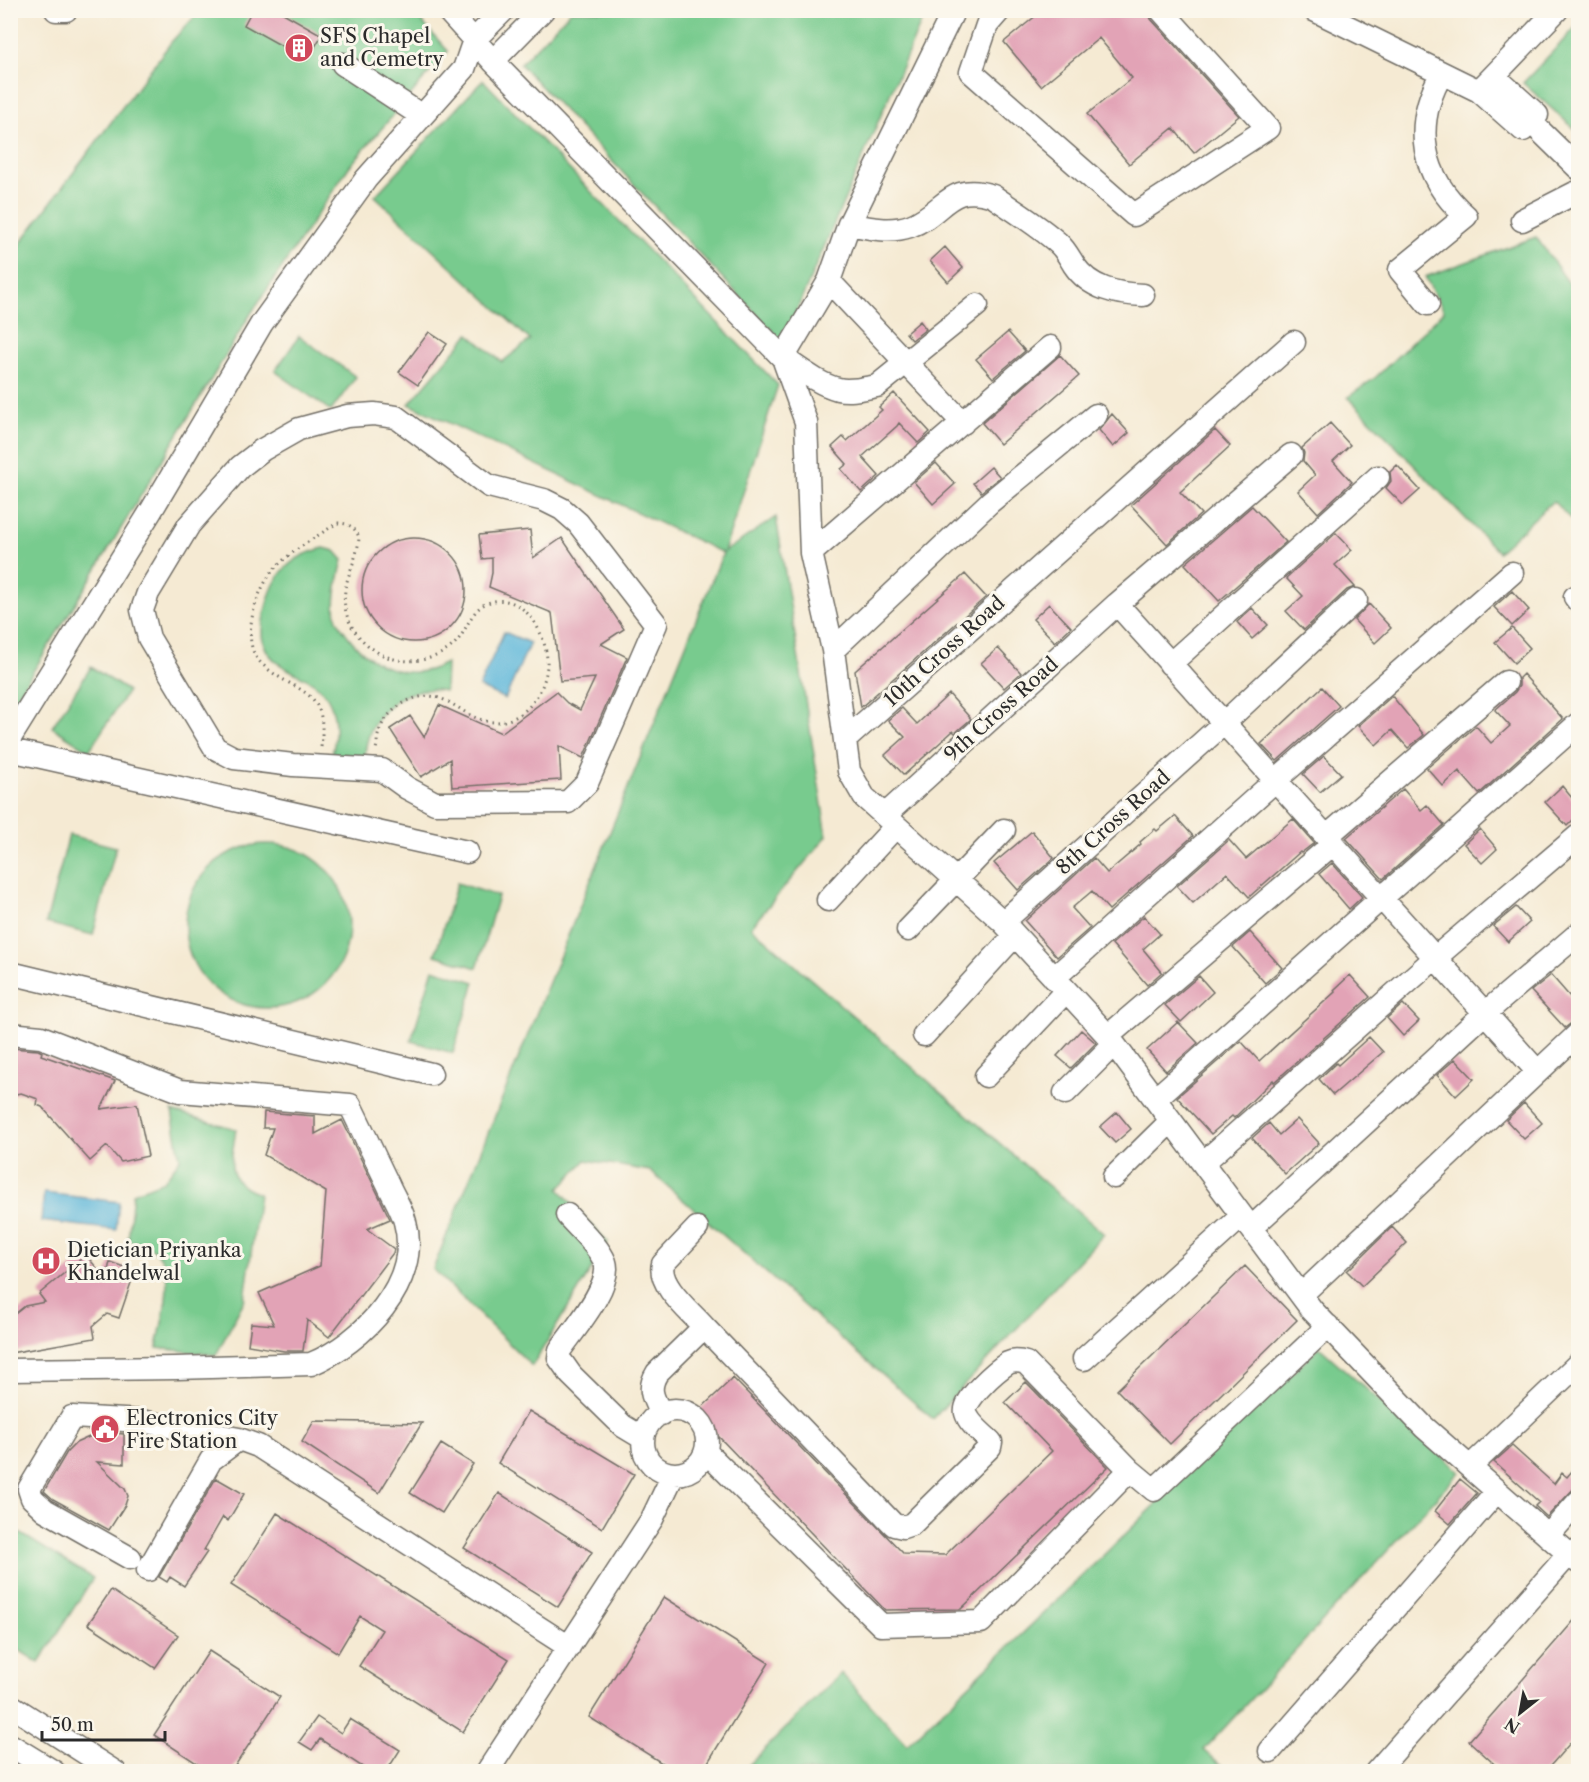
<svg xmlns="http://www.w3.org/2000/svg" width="1589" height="1782" font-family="'Libre Caslon Text',serif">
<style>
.green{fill:#78cb8e;stroke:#527b5c;stroke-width:1.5}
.water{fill:#5bb6d9;stroke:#437082;stroke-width:1.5}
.building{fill:#e2a3b6}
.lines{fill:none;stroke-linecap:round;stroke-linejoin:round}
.minor-casing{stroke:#726e66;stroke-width:25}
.path{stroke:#726e66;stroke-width:3;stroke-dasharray:1.5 4.5;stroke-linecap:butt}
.minor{stroke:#fff;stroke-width:22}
.labels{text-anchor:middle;stroke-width:6;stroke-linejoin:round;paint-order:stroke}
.poi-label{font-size:20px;fill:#2b2b2b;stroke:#fbf7ec;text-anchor:start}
.street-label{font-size:20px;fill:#2b2b2b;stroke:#fbf7ec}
</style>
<rect width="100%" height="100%" fill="#fbf7ec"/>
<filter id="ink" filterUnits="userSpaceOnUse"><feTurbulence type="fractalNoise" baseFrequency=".0167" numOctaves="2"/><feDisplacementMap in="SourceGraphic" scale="12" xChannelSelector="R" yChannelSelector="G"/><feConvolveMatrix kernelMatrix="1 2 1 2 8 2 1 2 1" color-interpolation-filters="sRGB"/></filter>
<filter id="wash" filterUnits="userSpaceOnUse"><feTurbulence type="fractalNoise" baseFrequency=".008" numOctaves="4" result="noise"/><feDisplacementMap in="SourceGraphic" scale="24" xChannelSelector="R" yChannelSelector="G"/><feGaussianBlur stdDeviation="1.35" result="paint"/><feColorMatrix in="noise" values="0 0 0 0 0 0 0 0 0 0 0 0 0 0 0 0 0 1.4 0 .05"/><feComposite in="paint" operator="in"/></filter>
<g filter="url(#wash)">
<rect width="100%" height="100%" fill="#f5ead3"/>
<path class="green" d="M200,11H412L448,51L349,167L250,315L85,588L11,707L10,257L172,41Z
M571,11H926L783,342L520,64Z
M1578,25V132L1523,83Z
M483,80L778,385L724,552L776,517L827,836L751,927L1104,1234L933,1419L650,1171L586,1160L559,1189L608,1242L532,1366L433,1269L723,553L409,404L469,334L502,362L530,340L375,196Z
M1536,237L1578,296V527L1553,501L1498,552L1348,397L1376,377L1444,311L1425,277Z
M299,336L356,377L331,411L275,371Z
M324,548L335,551L343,560C339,577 333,598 336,616C337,623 344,630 348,636C372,668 410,683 446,663L445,691C402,682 364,718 365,760L331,758C338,734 338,702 316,685C300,673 278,669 267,651C260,640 261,628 264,616C271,580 285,557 324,548Z
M91,667L128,691L89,751L52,727Z
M69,835L116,847L93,935L46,923Z
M185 926a82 82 0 1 1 164 0a82 82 0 1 1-164 0Z
M457,883L498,896L477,968L435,955Z
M433,969L475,982L453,1053L411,1041Z
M172,1111L236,1129C232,1160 222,1181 259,1194L245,1299L216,1355L157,1348C163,1311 187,1245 128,1241L133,1193L164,1181L180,1159Z
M1319,1347L1460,1472L1204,1750L1228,1771L742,1772L841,1673L907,1745Z
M10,1527L93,1578L39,1663L11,1645Z"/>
<path class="water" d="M504,632L530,643L505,699L479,687Z
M44,1193L119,1202L116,1230L41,1221Z"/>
<g id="blocks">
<path class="building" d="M252,10H278L322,35L307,60L244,25Z
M1043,10H1148L1151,19L1239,116L1194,153L1173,128L1129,164L1087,114L1132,78L1099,38L1041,86L1004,42Z
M945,247L963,268L948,282L930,261Z
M920,321L926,329L912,340L906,333Z
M429,332L447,344L418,385L399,372Z
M1008,332L1025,351L993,378L976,359Z
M1060,355L1079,376L1000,444L982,423Z
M894,393L930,432L918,443L899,423L897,426L862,457L879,476L861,492L841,469L847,464L832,447L843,437L847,441L882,410L879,407Z
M1112,414L1129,433L1113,447L1099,430Z
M1330,423L1350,445L1333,461L1352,482L1318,513L1298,491L1315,475L1303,461L1304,453L1302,448Z
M1215,430L1230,446L1180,492L1201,514L1167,544L1131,505Z
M936,463L955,484L933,504L914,482Z
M1397,465L1420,490L1403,505L1386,488L1391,481L1390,472Z
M991,467L1000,477L981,492L973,483Z
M1252,506L1286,542L1219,601L1185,564Z
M530,530L533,558L562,538L624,629L601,644L627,657L583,758L559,746L561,780L452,787L450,759L421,777L390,729L410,716L424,737L439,705L501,733L556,692L567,703L580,710L595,678L560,681L552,613L489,587L492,573V558L482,559L479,535Z
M1336,533L1352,550L1335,565L1355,587L1347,590L1304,630L1286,611L1303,596L1286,578Z
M362 590a52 52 0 1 1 104 0a52 52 0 1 1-104 0Z
M965,574L986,597L861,707L855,671Z
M1512,591L1529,610L1512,626L1494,607Z
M1049,604L1071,627L1055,642L1033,619Z
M1369,604L1391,628L1375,643L1354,620Z
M1252,608L1268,625L1252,639L1237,622Z
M1512,628L1530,648L1514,663L1495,642Z
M998,648L1021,673L1004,688L981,663Z
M1523,674L1563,719L1479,794L1459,771L1443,786L1427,768L1476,726L1491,743L1510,726L1495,710L1515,692L1519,686V678Z
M1322,687L1339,706L1277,761L1261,744Z
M949,694L971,719L955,733L953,731L904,775L885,755L905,737L888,720L902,708L917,724Z
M1392,696L1424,735L1408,748L1392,730L1376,745L1358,726Z
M1324,756L1341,774L1320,792L1303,774Z
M1562,786L1578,805V815L1567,826L1545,802Z
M1403,789L1421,810L1427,805L1444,825L1383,879L1346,838Z
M1175,816L1193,836L1109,910L1092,891L1072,908L1090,928L1057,957L1025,921L1094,858L1107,873L1141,844L1140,842L1155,829L1157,831Z
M1293,819L1314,843L1301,853L1300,852L1249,897L1227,873L1193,903L1177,886L1229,840L1246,859Z
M1480,829L1497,849L1482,863L1464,844Z
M1032,831L1054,858L1018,890L994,863Z
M1332,863L1362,897L1349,909L1319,874Z
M1516,907L1530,922L1508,942L1493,926Z
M1144,916L1160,934L1143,949L1162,972L1147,985L1112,944Z
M1250,932L1282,968L1265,983L1233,947Z
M1350,975L1370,997L1274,1082L1273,1080L1234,1118L1232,1116L1211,1134L1177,1097L1241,1041L1259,1061L1335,992L1334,990Z
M1551,975L1578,1006V1021H1574L1565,1028L1531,991Z
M1199,976L1213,992L1181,1022L1165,1005Z
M1403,1004L1419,1021L1403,1036L1387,1018Z
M1178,1022L1198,1043L1166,1071L1147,1050Z
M1081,1030L1096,1043L1071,1068L1057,1056Z
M1369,1037L1383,1052L1333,1095L1319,1079L1336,1063L1338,1065Z
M10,1048L38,1050L42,1052L41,1055L115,1081L101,1109L137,1104L148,1156L121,1162L107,1146L90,1161L42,1107L37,1105L38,1099L21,1093L10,1095Z
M1455,1059L1474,1079L1456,1096L1437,1075Z
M1524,1103L1542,1123L1524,1139L1506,1120Z
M264,1112L315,1116V1134L342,1120L390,1219L367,1229L394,1249L393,1253L329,1337L307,1320L303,1351H284L248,1345L251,1323L274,1325L259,1293L320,1266L326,1192L264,1155L273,1128H263Z
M1117,1112L1131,1129L1115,1143L1100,1127Z
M1297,1119L1319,1143L1285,1174L1252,1138L1269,1123L1279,1135Z
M1392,1227L1407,1243L1362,1286L1347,1271Z
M86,1255L106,1279L110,1262L135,1271L119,1318L107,1314L93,1326L95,1338L10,1353V1318L25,1306L45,1302L39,1294Z
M1245,1266L1297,1320L1170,1444L1117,1390Z
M733,1378L904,1554L945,1555L1052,1451L1005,1402L1026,1382L1108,1467L961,1609L885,1610L696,1413Z
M529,1411L634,1474L602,1528L498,1463Z
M314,1421L422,1423L379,1493L302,1442Z
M100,1432L124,1434V1464L97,1462L125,1489L128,1496L125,1505L109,1530L53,1499L44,1491L67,1452L76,1443Z
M441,1444L473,1464L442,1513L410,1493Z
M1512,1446L1554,1484L1562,1473L1567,1477L1578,1464V1484L1547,1517L1535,1506L1539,1502L1494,1462Z
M216,1478L244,1494L228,1521L223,1517L204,1550L207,1552L184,1586L170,1577L167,1582L159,1577Z
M1460,1479L1477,1493L1450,1524L1435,1511Z
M499,1493L592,1552L558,1607L464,1548Z
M277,1513L509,1659L463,1732L359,1666L382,1630L360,1616L338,1653L231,1585Z
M111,1590L178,1635L155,1668L88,1624Z
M664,1597L769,1663L702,1772H676L589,1717Z
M1578,1616V1734L1545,1772H1503L1469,1741Z
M209,1651L280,1697L231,1772H210L154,1735Z
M317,1717L341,1733L350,1719L400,1750L386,1772H370L320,1739L312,1750L299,1742Z"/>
</g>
</g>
<g filter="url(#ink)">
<use href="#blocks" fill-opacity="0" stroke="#726e66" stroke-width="1.5"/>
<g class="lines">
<g class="minor-casing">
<path id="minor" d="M56,10H66
M447,10L493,61L783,358L806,422L811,553L833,650L849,771L864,797L1003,922L1108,1036L1312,1310L1424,1427L1578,1562
M954,10L849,224L829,281L783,358C800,369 818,384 838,389C850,392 865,388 877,386L977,305
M1000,10L987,25L971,72L1134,215L1268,128L1161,10
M1314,10L1479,91L1557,10
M493,61L543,10
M343,64L422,116
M1479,91L1523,130L1537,115L1494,76
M1531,122L1578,168
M1522,220L1575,193
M849,224C869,228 890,233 910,226C945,213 948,181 993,196C1014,211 1038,225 1058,243C1065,249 1069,257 1074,265C1090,289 1117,294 1143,295
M829,281L963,423
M1428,304L1400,270L1466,216C1421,177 1412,125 1442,73
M374,414L396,417L489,486L544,500L562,509L578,523L656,624L587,783L568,802L435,803L407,788L382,770L293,765L234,758L215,748L149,638L142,610L148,593L189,525L240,467L262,450L299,429L347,416Z
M811,553L1050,347
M1575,597L1578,601
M1117,604L1537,1071
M833,650L990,502L1096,415
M1170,664L1378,477
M10,738L151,511L262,323L366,179L464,69L474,40L504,10
M845,740L1294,342
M10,750L467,852
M885,815L1117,604L1291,455
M1326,837L1506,682
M828,900L896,826
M1003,922L1224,723L1356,600
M908,930L1004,830
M10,973L431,1074
M1054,978L1276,780L1512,573
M10,1034L41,1037L180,1091L350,1105C363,1131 375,1158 388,1184C393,1196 402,1209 405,1222C422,1282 362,1343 311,1364L176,1368L10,1370
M924,1035L1015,935
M1108,1036L1333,844
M986,1076L1066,991
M1065,1093L1114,1044
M1155,1099L1578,724
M1203,1163L1435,958L1578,836
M1114,1177L1171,1121
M567,1215C579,1229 598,1245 605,1262C613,1285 573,1331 560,1350L559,1358L571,1375L623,1426L643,1438
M697,1228L663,1264C657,1285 691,1312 704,1327
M1251,1228L1485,1013L1578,934
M1301,1295L1578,1034
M1084,1359L1242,1216
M643 1442a32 32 0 1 1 64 0a32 32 0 1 1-64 0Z
M661,1414C653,1398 647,1389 657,1373L704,1327L894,1525L903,1527L912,1524L990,1447L991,1442C983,1434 969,1424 966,1413C962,1400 997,1370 1008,1363C1014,1360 1020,1361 1026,1363L1130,1470
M706,1452L881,1625L981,1622L1130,1470L1154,1490L1328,1326
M1470,1467L1578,1364
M1548,1536L1578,1502
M130,1558L45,1510L32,1498L29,1489L72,1417L141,1421L239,1439
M148,1570L211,1460L239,1439L258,1446L569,1647
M10,1705L115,1772
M10,1745L54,1772
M1270,1751L1497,1491
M487,1772L652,1519L673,1475
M1376,1772L1569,1554"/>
</g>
<path class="path" d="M321,747C329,683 294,696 260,662C238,640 258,585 277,566C293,550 318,536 337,523C348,523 355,527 359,537C358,562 341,581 345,607C348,627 362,643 379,653C403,667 440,662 458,640C467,629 471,611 485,604C522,587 549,635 547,666C544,700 515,732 479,719C465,714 454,703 439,698C416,690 386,709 379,732C377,738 377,745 376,750"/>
<use href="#minor" class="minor"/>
</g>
</g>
<defs>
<g id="building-disc" transform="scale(1.5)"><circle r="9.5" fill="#d1495b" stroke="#fbf7ec"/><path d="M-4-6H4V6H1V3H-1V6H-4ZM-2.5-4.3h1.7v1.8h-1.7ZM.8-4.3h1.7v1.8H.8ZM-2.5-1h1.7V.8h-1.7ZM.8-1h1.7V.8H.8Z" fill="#fff"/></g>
<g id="hospital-disc" transform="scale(1.5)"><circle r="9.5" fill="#d1495b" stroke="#fbf7ec"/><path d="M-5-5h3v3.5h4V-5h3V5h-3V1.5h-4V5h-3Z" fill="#fff"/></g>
<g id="civic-disc" transform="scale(1.5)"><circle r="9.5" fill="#d1495b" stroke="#fbf7ec"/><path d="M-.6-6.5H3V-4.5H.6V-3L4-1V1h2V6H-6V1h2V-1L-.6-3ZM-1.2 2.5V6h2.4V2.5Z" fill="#fff"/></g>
</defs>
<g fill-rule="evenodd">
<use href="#building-disc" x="299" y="48"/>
<use href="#hospital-disc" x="46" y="1261"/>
<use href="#civic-disc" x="105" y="1429"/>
</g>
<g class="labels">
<g class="poi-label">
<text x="320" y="43">SFS Chapel<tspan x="320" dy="23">and Cemetry</tspan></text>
<text x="67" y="1257">Dietician Priyanka<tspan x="67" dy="23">Khandelwal</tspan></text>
<text x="126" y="1425">Electronics City<tspan x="126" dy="23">Fire Station</tspan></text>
</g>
<g class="street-label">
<text transform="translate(944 651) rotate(-42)" y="7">10th Cross Road</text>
<text transform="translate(1001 709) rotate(-42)" y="7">9th Cross Road</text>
<text transform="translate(1113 822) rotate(-42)" y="7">8th Cross Road</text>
</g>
</g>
<rect width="1589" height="1782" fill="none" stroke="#fbf7ec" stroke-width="36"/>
<g transform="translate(1520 1713) rotate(211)" stroke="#fbf7ec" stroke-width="4.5" paint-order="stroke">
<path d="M0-4.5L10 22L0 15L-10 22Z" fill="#2b2b2b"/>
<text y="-9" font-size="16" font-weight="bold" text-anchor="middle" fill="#2b2b2b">N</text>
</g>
<path d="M42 1731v9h123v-9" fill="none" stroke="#2b2b2b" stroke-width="3"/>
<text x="51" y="1731" font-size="18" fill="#2b2b2b" stroke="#fbf7ec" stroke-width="4.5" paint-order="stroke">50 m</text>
</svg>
